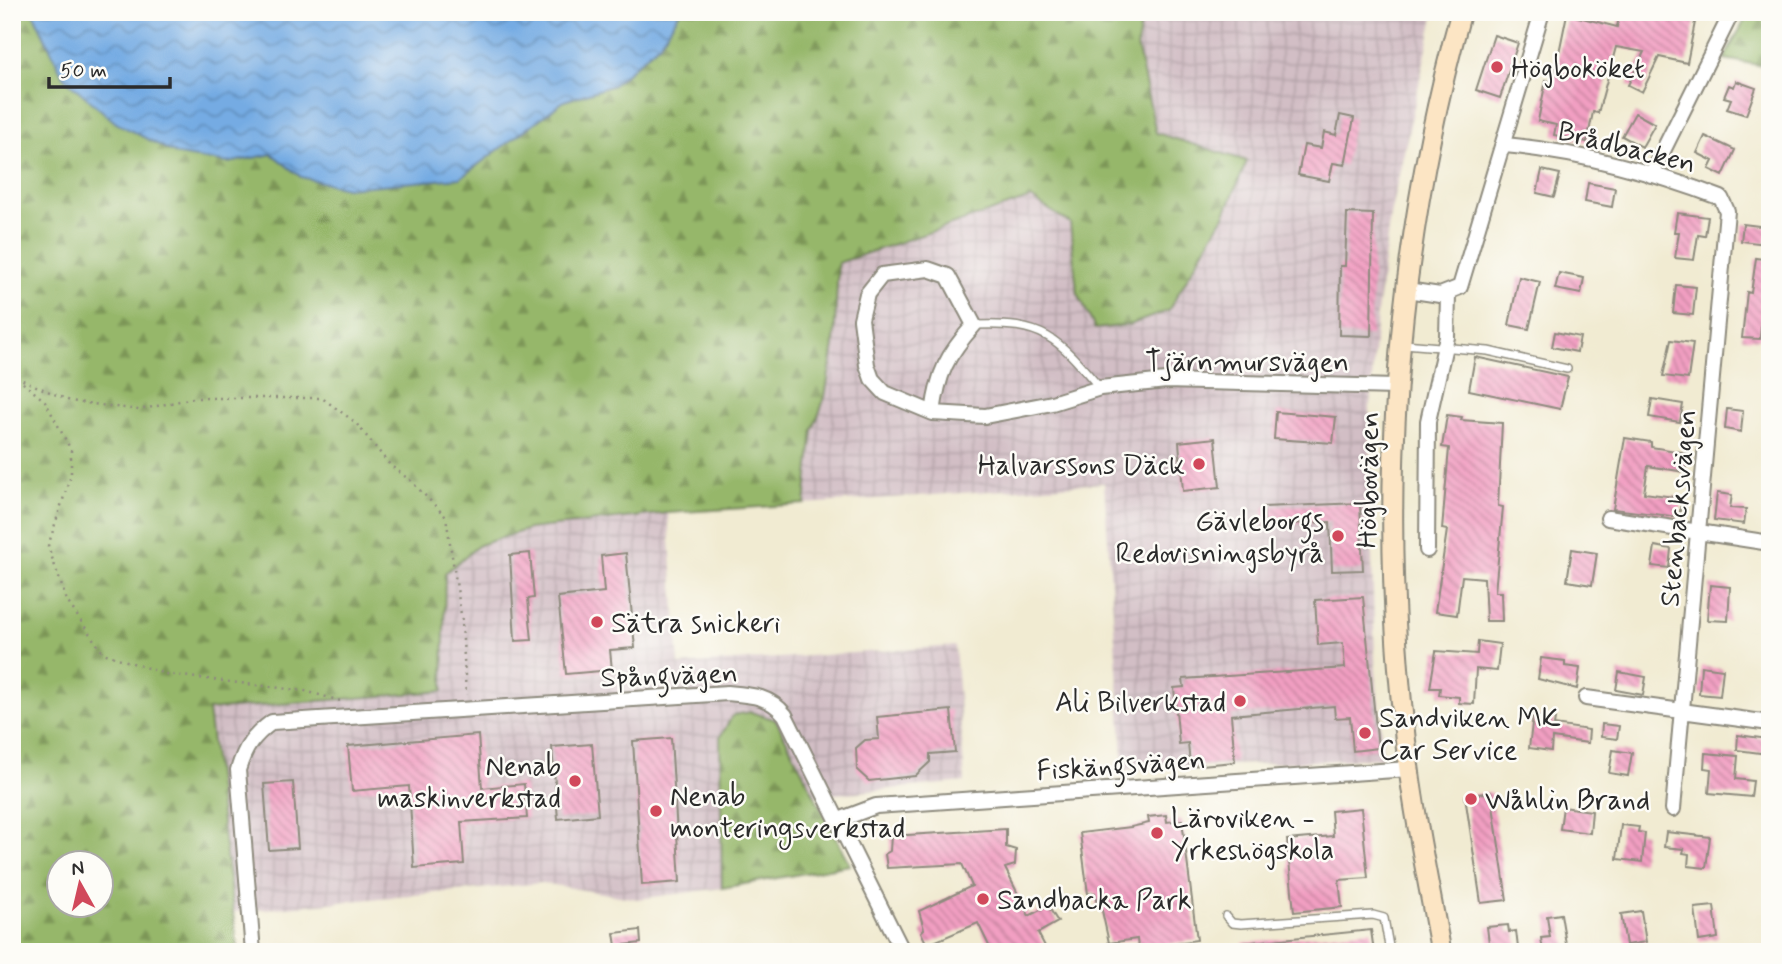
<svg xmlns="http://www.w3.org/2000/svg" width="1782" height="964" font-family="Mynerve,sans-serif">
<style>
.industrial{fill:url(#industrial-grid)}
.forest{fill:url(#forest-firs);stroke:#60714a;stroke-width:2;fill-rule:evenodd}
.water{fill:url(#water-waves);stroke:#506b87;stroke-width:2}
.building{fill:url(#building-back-hatch)}
.lines{fill:none;stroke-linecap:round;stroke-linejoin:round}
.service-casing{stroke:#8e8b7e;stroke-width:10}
.minor-casing{stroke:#8e8b7e;stroke-width:18}
.secondary-casing{stroke:#8e8b7e;stroke-width:23}
.path{stroke:#8e8b7e;stroke-width:2.5;stroke-dasharray:2 5;stroke-linecap:butt}
.service{stroke:#fff;stroke-width:7}
.minor{stroke:#fff;stroke-width:14}
.secondary{stroke:#fce5c4;stroke-width:19}
.poi-dot{fill:#d1495b;stroke:#fdfcf7;stroke-width:2.5}
.labels{text-anchor:middle;stroke-width:5;stroke-linejoin:round;paint-order:stroke}
.poi-label{font-size:28px;fill:#2b2b2b;stroke:#fdfcf7;text-anchor:start}
.street-label{font-size:28px;fill:#2b2b2b;stroke:#fdfcf7}
</style>
<defs>
<pattern id="industrial-grid" width="8" height="8" patternUnits="userSpaceOnUse" patternTransform="scale(1.75)"><rect width="8" height="8" fill="#d2bec5"/><path d="M0 4h8M4 0v8" fill="none" stroke="#b4a3a9"/></pattern>
<pattern id="forest-firs" width="22" height="20" patternUnits="userSpaceOnUse" patternTransform="scale(1.75)"><rect width="22" height="20" fill="#96b76a"/><path d="M5 1l3.5 6h-7zM16 11l3.5 6h-7z" fill="#7b9557"/></pattern>
<pattern id="water-waves" width="16" height="10" patternUnits="userSpaceOnUse" patternTransform="scale(1.75)"><rect width="16" height="10" fill="#74abe3"/><path d="M0 5q4-4 8 0t8 0" fill="none" stroke="#5f8bb8"/></pattern>
<pattern id="building-back-hatch" width="6" height="6" patternUnits="userSpaceOnUse" patternTransform="scale(1.75)"><rect width="6" height="6" fill="#f29fc2"/><path d="M-1 5l2 2M0 0l6 6M5-1l2 2" fill="none" stroke="#c4829e"/></pattern>
</defs>
<rect width="100%" height="100%" fill="#fdfcf7"/>
<filter id="ink" filterUnits="userSpaceOnUse"><feTurbulence type="fractalNoise" baseFrequency=".0143" numOctaves="2"/><feDisplacementMap in="SourceGraphic" scale="14" xChannelSelector="R" yChannelSelector="G"/><feConvolveMatrix kernelMatrix="1 2 1 2 8 2 1 2 1" color-interpolation-filters="sRGB"/></filter>
<filter id="wash" filterUnits="userSpaceOnUse"><feTurbulence type="fractalNoise" baseFrequency=".00686" numOctaves="4" result="noise"/><feDisplacementMap in="SourceGraphic" scale="28" xChannelSelector="R" yChannelSelector="G"/><feGaussianBlur stdDeviation="1.57" result="paint"/><feColorMatrix in="noise" values="0 0 0 0 0 0 0 0 0 0 0 0 0 0 0 0 0 1.4 0 .05"/><feComposite in="paint" operator="in"/></filter>
<g filter="url(#wash)">
<rect width="100%" height="100%" fill="#f1ebd2"/>
<path class="industrial" d="M1143,12H1435L1390,215L1377,313L1370,406L1371,526L1375,659L1383,758L1124,770L1104,483L805,504L813,430L825,397L834,346L838,263L1031,198L1070,222L1077,291L1168,310L1189,271L1137,46Z
M668,513L679,665L955,646L965,782L815,796L776,720L751,712L733,715L720,737L722,888L637,899L542,883L232,912L208,710L442,691L445,573L479,545L529,529Z"/>
<path class="forest" d="M12,12H33L64,78L228,163L272,154L301,177L460,178L564,101L613,85L659,44L680,12H1143L1137,46L1156,133L1247,161L1225,214L1168,311L1129,325L1095,329L1077,291L1070,223L1031,198L838,263L834,346L825,397L813,430L805,504L668,513L529,529L479,545L445,573L443,691L208,710L238,952H12ZM60,862H102V904H60Z
M1749,12H1770V67L1724,59Z
M751,712L776,720L850,865L722,888L720,737L733,715Z"/>
<path class="water" d="M33,12H680L659,44L613,85L564,101L460,178L346,188L301,177L272,154L228,163L178,155L116,123L64,78Z"/>
<g id="blocks">
<path class="building" d="M1620,12L1669,20L1671,12H1697L1687,63L1659,57L1642,92L1628,85L1644,52L1616,47L1598,113L1593,112L1587,142L1554,135L1556,125L1538,121L1546,80L1553,82L1567,14L1617,27Z
M1494,35L1518,43L1500,98L1476,90Z
M1736,81L1756,88L1746,115L1727,109L1731,99L1724,97L1729,85L1734,87Z
M1635,113L1655,124L1642,147L1622,136Z
M1340,115L1354,118L1345,165L1333,163L1329,181L1298,175L1304,145L1321,148L1324,132L1336,135Z
M1705,136L1735,150L1723,176L1709,169L1713,161L1697,153Z
M1542,170L1560,174L1554,197L1537,193Z
M1588,183L1615,188L1612,207L1585,202Z
M1347,213L1373,214L1371,336L1339,335L1340,266H1345Z
M1677,213L1708,217L1705,236L1698,235L1694,260L1675,258L1679,232H1674Z
M1743,224L1768,227L1766,244L1741,241Z
M1756,258L1770,260V313L1762,312L1760,339L1742,338L1747,292L1751,293Z
M1559,273L1584,278L1581,294L1555,289Z
M1519,277L1540,282L1529,329L1509,325Z
M1676,285L1696,287L1693,315L1673,313Z
M1555,332L1580,337L1577,352L1552,347Z
M1671,340L1693,343L1688,379L1663,376Z
M1475,357L1568,377L1560,409L1469,390Z
M1652,399L1683,404L1680,422L1649,417Z
M1727,409L1743,411L1741,432L1725,429Z
M1276,412L1336,417L1333,443L1274,439Z
M1447,415L1462,417L1461,420L1502,423L1498,506L1503,507L1495,592H1501L1502,621H1486L1484,578L1462,576L1457,615L1435,612L1447,530L1442,529L1449,448L1442,447Z
M1215,438L1220,487L1183,491L1179,442Z
M1625,438L1651,442V447L1688,453L1685,472L1648,466L1644,493L1682,498L1679,517L1613,509Z
M1717,493L1732,495L1730,508L1746,509L1744,524L1714,520Z
M1360,503L1363,570L1332,571L1330,522L1264,525L1263,507Z
M1655,546L1671,549L1669,568L1652,566Z
M1572,549L1597,553L1592,585L1567,581Z
M530,553L534,598L528,599L532,640L515,641L510,555Z
M626,553L635,648L610,650L612,670L566,674L558,597L604,592L601,556Z
M1710,585L1730,587L1728,621L1707,620Z
M1363,597L1378,748L1353,751L1350,717L1335,718L1334,706L1231,715L1235,762L1190,766L1188,743L1179,744L1174,688L1184,687L1183,679L1345,668L1343,643L1318,645L1315,600Z
M1478,641L1500,644L1497,671L1476,669L1474,704L1459,703V697L1439,695L1440,688H1430L1436,651L1477,654Z
M1541,658L1565,661V666L1580,668L1577,689L1538,679Z
M1701,666L1723,669L1720,696L1699,694Z
M1619,672L1646,677L1643,695L1616,690Z
M951,710L955,752L930,754V762L915,776L869,781L857,770L856,748L865,740L879,739L877,717Z
M1533,716L1555,719L1554,725L1589,730L1588,743L1552,738L1551,751L1529,748Z
M1602,724L1619,726L1617,739L1601,737Z
M478,735L482,788L524,784L527,818L461,822L464,864L414,868L409,786L352,791L348,746Z
M1738,735L1769,739L1768,754L1737,750Z
M671,738L680,882L642,885L633,741Z
M592,744L598,815L558,819L552,747Z
M1613,750L1632,753L1628,776L1609,773Z
M1705,753L1738,756L1736,779L1753,781L1751,797L1709,793L1711,769L1704,768Z
M293,782L298,848L269,850L264,784Z
M1491,792L1507,900L1481,903L1465,796Z
M1563,807L1592,811L1590,833L1560,829Z
M1361,808L1368,878L1339,880L1342,907L1294,912L1287,840L1333,836L1331,811Z
M1166,815L1167,822L1182,820L1197,940L1138,948L1137,939L1109,943L1101,906L1097,907L1095,893L1088,894L1080,833L1131,827L1149,823L1148,817Z
M1621,825L1639,827L1638,832L1645,833L1642,862L1617,859Z
M1006,829V847L1016,850L1015,865L1005,868L1029,916L1048,906L1058,922L1038,933L1048,952H992L978,923L927,945L921,932L924,929L919,911L972,886L962,864L887,868L885,854L890,851L891,836Z
M1666,832L1710,837L1706,868L1688,866L1689,854L1683,853L1684,849L1664,847Z
M1714,906L1718,938L1699,941L1695,908Z
M1641,911L1646,942L1626,945L1621,914Z
M1561,914L1567,950L1543,952L1541,938L1550,937L1547,916Z
M1508,925L1509,932L1516,931L1518,948L1490,951L1487,927Z
M640,930L641,943L616,946L614,933Z
M1371,930L1374,952H1242V943Z"/>
</g>
</g>
<g filter="url(#ink)">
<use href="#blocks" fill-opacity="0" stroke="#8e8b7e" stroke-width="2"/>
<g class="lines">
<g class="service-casing">
<path id="service" d="M974,325C1044,322 1057,337 1100,388
M1404,344L1488,351L1567,369
M1226,916L1232,923L1241,924L1373,915L1384,918L1390,952"/>
</g>
<g class="minor-casing">
<path id="minor" d="M1505,145C1577,152 1653,172 1721,198L1727,211L1673,809
M1651,175L1732,12
M1407,290L1440,295L1460,287L1542,12
M933,413C938,373 947,355 974,325L948,276L928,269L882,275L867,294L861,319L867,365L872,379L885,393L933,413L985,416L1052,403L1100,388L1166,381L1396,387
M1608,518L1770,543
M1427,550L1428,421L1447,337L1448,295
M1586,698L1770,723
M839,820L876,806L1409,769
M253,952L238,770C245,747 253,736 272,722L728,693C752,695 770,696 785,715L903,952"/>
</g>
<g class="secondary-casing">
<path id="secondary" d="M1441,952C1430,891 1417,830 1409,769C1376,517 1393,257 1461,12"/>
</g>
<path class="path" d="M12,374L45,401L71,450V475L48,546L67,601L103,653L165,674L305,691L341,701
M16,377L70,401L139,410L193,398H322L355,422L390,465L411,481L446,517L462,621L466,695"/>
<use href="#service" class="service"/>
<use href="#minor" class="minor"/>
<use href="#secondary" class="secondary"/>
</g>
</g>
<g class="poi-dot">
<circle cx="1497" cy="67" r="7"/>
<circle cx="1199" cy="464" r="7"/>
<circle cx="1338" cy="536" r="7"/>
<circle cx="597" cy="622" r="7"/>
<circle cx="1240" cy="701" r="7"/>
<circle cx="1365" cy="733" r="7"/>
<circle cx="575" cy="781" r="7"/>
<circle cx="1471" cy="799" r="7"/>
<circle cx="656" cy="811" r="7"/>
<circle cx="1157" cy="833" r="7"/>
<circle cx="983" cy="899" r="7"/>
</g>
<g class="labels">
<g class="poi-label">
<text x="1511" y="77">Högboköket</text>
<text x="1185" y="474" text-anchor="end">Halvarssons Däck</text>
<text x="1324" y="530" text-anchor="end">Gävleborgs<tspan x="1324" dy="32">Redovisningsbyrå</tspan></text>
<text x="611" y="632">Sätra snickeri</text>
<text x="1226" y="711" text-anchor="end">Ali Bilverkstad</text>
<text x="1379" y="727">Sandviken MK<tspan x="1379" dy="32">Car Service</tspan></text>
<text x="561" y="775" text-anchor="end">Nenab<tspan x="561" dy="32">maskinverkstad</tspan></text>
<text x="670" y="805">Nenab<tspan x="670" dy="32">monteringsverkstad</tspan></text>
<text x="1485" y="809">Wåhlin Brand</text>
<text x="1171" y="827">Läroviken -<tspan x="1171" dy="32">Yrkeshögskola</tspan></text>
<text x="997" y="909">Sandbacka Park</text>
</g>
<g class="street-label">
<text transform="translate(1627 146) rotate(14)" y="10">Brådbacken</text>
<text x="1247" y="371">Tjärnmursvägen</text>
<text transform="translate(1367 480) rotate(-89)" y="10">Högbovägen</text>
<text transform="translate(1677 508) rotate(-85)" y="10">Stenbacksvägen</text>
<text transform="translate(669 674) rotate(-2)" y="10">Spångvägen</text>
<text transform="translate(1121 764) rotate(-4)" y="10">Fiskängsvägen</text>
</g>
</g>
<rect width="1782" height="964" fill="none" stroke="#fdfcf7" stroke-width="42"/>
<g transform="translate(80 884) rotate(352)"><circle r="33" fill="#fdfcf7" stroke="#a9a8a5" stroke-width="2"/>
<path d="M0-5L12 26L0 18L-12 26Z" fill="#d1495b"/>
<text y="-10" font-size="19" font-weight="bold" text-anchor="middle" fill="#2b2b2b">N</text>
</g>
<path d="M49 77v10h121v-10" fill="none" stroke="#2b2b2b" stroke-width="3.5"/>
<text x="60" y="77" font-size="21" fill="#2b2b2b" stroke="#fdfcf7" stroke-width="5" paint-order="stroke">50 m</text>
</svg>
